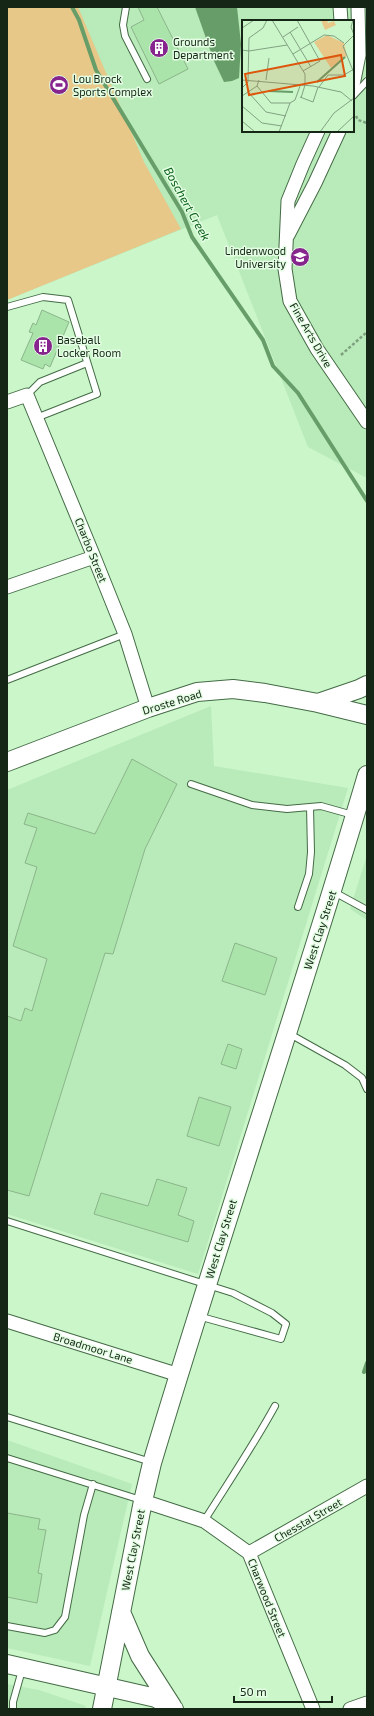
<svg xmlns="http://www.w3.org/2000/svg" width="374" height="1716" font-family="'Exo 2',sans-serif">
<style>
.built{fill:#b9eab9;fill-rule:evenodd}
.green{fill:#e7c889}
.water{fill:#679d68}
.lines{fill:none;stroke-linecap:round;stroke-linejoin:round}
.stream{stroke:#679d68;stroke-width:4}
.building{fill:#aae4aa;stroke:#8bb58b}
.lane-casing{stroke:#446b45;stroke-width:8}
.street-casing{stroke:#446b45;stroke-width:15}
.secondary-casing{stroke:#446b45;stroke-width:20}
.path{stroke:#7fa080;stroke-width:2.5;stroke-dasharray:3 2;stroke-linecap:butt}
.lane{stroke:#fff;stroke-width:6}
.street{stroke:#fff;stroke-width:13}
.secondary{stroke:#fff;stroke-width:18}
.labels{text-anchor:middle;stroke-width:3;stroke-linejoin:round;paint-order:stroke}
.poi-label{font-size:11px;fill:#152516;stroke:#e3fee3;text-anchor:start}
.street-label{font-size:11px;fill:#152516;stroke:#e3fee3}
.water-label{font-size:12px;font-style:italic;fill:#0d601a;stroke:#e3fee3}
.inset-river{fill:none;stroke:#679d68;stroke-width:2}
.inset-road{fill:none;stroke:#82a282;stroke-width:1}
.view{fill:#dd560c;fill-opacity:0.15;stroke:#dd560c;stroke-width:2}
.inset-edge{fill:none;stroke:#152516;stroke-width:2}
</style>
<rect width="100%" height="100%" fill="#caf6ca"/>
<path class="built" d="M7,7H367V478L308,447L217,215L7,300ZM243,21H353V131H243Z
M211,706L214,766L348,788L198,1274L7,1214V790Z
M367,855V920L350,909Z
M7,1440L132,1484L90,1666L7,1648Z
M7,1684L39,1690L86,1706L85,1709H7Z"/>
<path class="green" d="M7,7H78L144,162L181,229L7,300Z"/>
<path class="water" d="M195,7H237L241,44L239,78L232,81L224,82L214,61Z"/>
<g class="lines">
<path class="stream" d="M72,7L79,20L96,70L182,212L192,237L263,340L273,366L298,393L367,501
M364,1372L367,1363"/>
</g>
<path class="building" d="M138,7H157L188,69L159,84L131,27L144,20Z
M42,310L69,322L50,367L45,364L43,369L21,360L33,333L29,332L33,323L36,325Z
M132,759L177,784L145,849L113,954L105,953L29,1196L7,1190V1016L21,1021L25,1008L32,1011L47,959L13,946L37,867L25,863L37,828L24,824L28,813L95,834Z
M235,943L277,958L265,995L222,981Z
M228,1044L242,1049L236,1069L221,1064Z
M199,1097L231,1107L219,1146L187,1136Z
M157,1179L187,1188L178,1215L194,1221L188,1242L94,1214L101,1193L148,1206Z
M7,1513L40,1519L38,1529L46,1530L38,1573L42,1574L37,1603L7,1597Z"/>
<g class="lines">
<g class="lane-casing">
<path id="lane" d="M126,7L123,25L125,36L147,79
M353,96L367,81
M7,307L43,297L68,300L97,394L36,418
M27,395L40,382L87,363
M7,680L125,634
M191,784L252,805L287,809L321,806L353,815
M334,892L367,910
M298,907L309,874L311,852L310,807
M288,1033L345,1065L362,1078L367,1089
M7,1221L233,1293L272,1313L286,1324L281,1339L198,1316
M7,1417L151,1462
M7,1458L141,1500
M204,1521C228,1483 253,1446 275,1406
M7,1626L45,1633L55,1630L65,1617L84,1515L93,1484
M13,1709V1702L22,1670"/>
</g>
<g class="street-casing">
<path id="street" d="M340,7L341,21
M353,85L359,55L358,7
M318,131L303,164L288,201L285,269L290,301L317,349L367,422
M288,235L315,183L339,131
M7,402L27,395L94,557L125,634L148,708
M7,587L94,557
M7,1321L179,1375
M143,1501L204,1521L249,1553L313,1709
M249,1553L367,1486
M350,1709L367,1703"/>
</g>
<g class="secondary-casing">
<path id="secondary" d="M318,703L359,689L367,685
M7,762L148,708L197,692L233,689L265,693L318,703L367,715
M121,1612L140,1656L172,1706
M7,1664L156,1698L174,1709
M102,1709L143,1501L152,1463C221,1232 299,1005 367,775"/>
</g>
<path class="path" d="M356,116L358,120L367,123
M341,355L367,332"/>
<use href="#lane" class="lane"/>
<use href="#street" class="street"/>
<use href="#secondary" class="secondary"/>
</g>
<defs>
<g id="building-disc" transform="scale(1)"><circle r="9.5" fill="#87258e" stroke="#e3fee3"/><path d="M-4-6H4V6H1V3H-1V6H-4ZM-2.5-4.3h1.7v1.8h-1.7ZM.8-4.3h1.7v1.8H.8ZM-2.5-1h1.7V.8h-1.7ZM.8-1h1.7V.8H.8Z" fill="#fff"/></g>
<g id="stadium-disc" transform="scale(1)"><circle r="9.5" fill="#87258e" stroke="#e3fee3"/><path d="M0-5a6.5 5 0 1 0 0 10a6.5 5 0 1 0 0-10ZM-3.5-1.8h7v3.6h-7Z" fill="#fff"/></g>
<g id="university-disc" transform="scale(1)"><circle r="9.5" fill="#87258e" stroke="#e3fee3"/><path d="M0-5L7-2L0 1L-7-2ZM-4 1L0 2.5L4 1V4Q0 6-4 4Z" fill="#fff"/></g>
</defs>
<g fill-rule="evenodd">
<use href="#building-disc" x="159" y="48"/>
<use href="#stadium-disc" x="59" y="85"/>
<use href="#university-disc" x="300" y="257"/>
<use href="#building-disc" x="43" y="346"/>
</g>
<g class="labels">
<g class="poi-label">
<text x="173" y="46">Grounds<tspan x="173" dy="13">Department</tspan></text>
<text x="73" y="83">Lou Brock<tspan x="73" dy="13">Sports Complex</tspan></text>
<text x="286" y="255" text-anchor="end">Lindenwood<tspan x="286" dy="13">University</tspan></text>
<text x="57" y="344">Baseball<tspan x="57" dy="13">Locker Room</tspan></text>
</g>
<g class="street-label">
<text transform="translate(311 335) rotate(60)" y="4">Fine Arts Drive</text>
<text transform="translate(91 550) rotate(68)" y="4">Charbo Street</text>
<text transform="translate(172 702) rotate(-17)" y="4">Droste Road</text>
<text transform="translate(320 930) rotate(-72)" y="4">West Clay Street</text>
<text transform="translate(221 1239) rotate(-73)" y="4">West Clay Street</text>
<text transform="translate(93 1348) rotate(17)" y="4">Broadmoor Lane</text>
<text transform="translate(308 1520) rotate(-30)" y="4">Chesstal Street</text>
<text transform="translate(133 1550) rotate(-79)" y="4">West Clay Street</text>
<text transform="translate(267 1598) rotate(68)" y="4">Charwood Street</text>
</g>
<g class="water-label">
<text transform="translate(187 204) rotate(61)" y="4">Boschert Creek</text>
</g>
</g>
<g transform="translate(242 20)">
<rect width="112" height="112" fill="#caf6ca"/>
<path d="M79,0H85L86,3L92,1L94,5L83,10ZM85,15L102,23L105,36L89,48L72,22Z" fill="#e7c889"/>
<path class="inset-river" d="M75,62L103,37M26,71L51,72"/>
<path class="inset-road" d="M30,0L63,54V65L59,78M55,0L78,41L61,51M111,0L109,7L112,15M0,8L12,0M48,12L69,47M112,15L101,26L112,53M41,17L56,7M0,30L7,31L45,25M51,34L82,15L92,16L102,23M0,60L71,66L99,72L110,81M24,60L27,38M15,66L29,83H48M77,67L86,55H102L112,49M0,68L6,62L7,18L21,8L25,0M6,72L24,92L44,96M0,76L15,66L17,60M58,77L71,82L76,67M0,86L20,103L40,106M0,101L13,112M37,112L48,83L53,80L58,66M78,112L92,93L112,78M95,112L112,96"/>
<path class="view" d="M99,35L103,56L7,75L3,54Z"/>
<rect width="112" height="112" class="inset-edge"/>
</g>
<rect width="374" height="1716" fill="none" stroke="#152516" stroke-width="16"/>
<path d="M234 1696v6h98v-6" fill="none" stroke="#152516" stroke-width="2"/>
<text x="240" y="1696" font-size="12" fill="#152516" stroke="#e3fee3" stroke-width="3" paint-order="stroke">50 m</text>
</svg>
